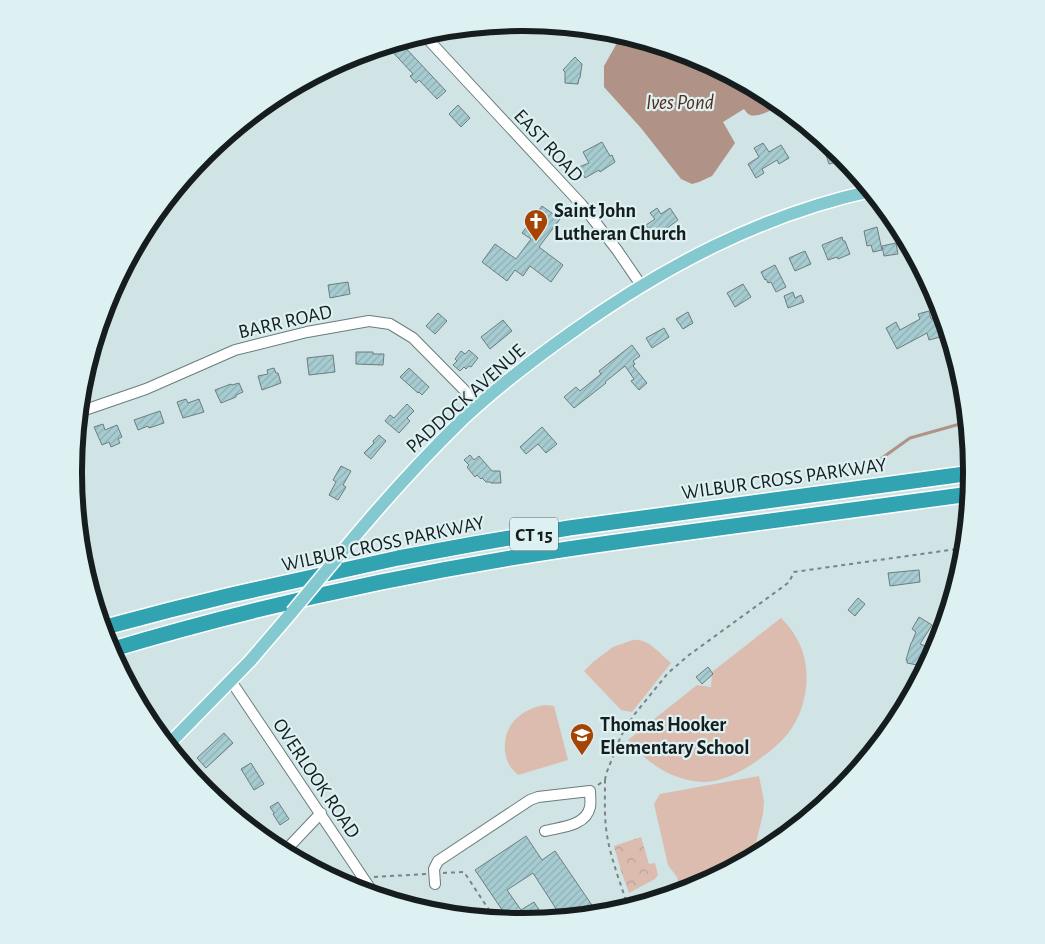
<svg xmlns="http://www.w3.org/2000/svg" width="1045" height="944" font-family="'Alegreya Sans',sans-serif">
<style>
.park{fill:url(#park-crowns)}
.garden{fill:#dbbcaf}
.water{fill:#b09286}
.lines{fill:none;stroke-linecap:round;stroke-linejoin:round}
.stream{stroke:#b09286;stroke-width:3}
.building{fill:url(#building-hatch);stroke:#6c7d80}
.minor-casing{stroke:#6b7c7e;stroke-width:12}
.major-casing{stroke:#fff;stroke-width:15}
.highway-casing{stroke:#fff;stroke-width:18}
.path{stroke:#788587;stroke-width:2;stroke-dasharray:4 4;stroke-linecap:butt}
.minor{stroke:#fff;stroke-width:10}
.major{stroke:#84c8d0;stroke-width:12}
.highway{stroke:#32a4b1;stroke-width:15}
.major-bridge-casing{stroke:#fff;stroke-width:15;stroke-linecap:butt}
.major-bridge{stroke:#84c8d0;stroke-width:12}
.labels{text-anchor:middle;stroke-width:4.5;stroke-linejoin:round;paint-order:stroke}
.shield{fill:#ddf0f2;stroke:#525c5e;stroke-width:1}
.shield-label{font-size:19px;font-weight:bold;fill:#161d1e}
.street-label{font-size:20px;fill:#161d1e;stroke:#ddf0f2}
.poi-label{font-size:20px;font-weight:bold;fill:#161d1e;stroke:#ddf0f2;text-anchor:start}
.water-label{font-size:21px;font-style:italic;fill:#582c18;stroke:#ddf0f2}
.rim{fill:none;stroke:#161d1e;stroke-width:6}
</style>
<defs>
<pattern id="park-crowns" width="20" height="18" patternUnits="userSpaceOnUse" patternTransform="scale(1.25)"><rect width="20" height="18" fill="#dbbcaf"/><path d="M2 6a3 3 0 1 1 6 0M12 15a3 3 0 1 1 6 0" fill="none" stroke="#bba196"/></pattern>
<pattern id="building-hatch" width="6" height="6" patternUnits="userSpaceOnUse" patternTransform="scale(1.25)"><rect width="6" height="6" fill="#a6ccd1"/><path d="M-1 1l2-2M0 6l6-6M5 7l2-2" fill="none" stroke="#8eafb3"/></pattern>
</defs>
<rect width="100%" height="100%" fill="#d0e3e5"/>
<path class="park" d="M641,837L649,864L655,863L658,875L655,879L629,893L621,871L614,846Z"/>
<path class="garden" d="M781,618C787,624 793,631 797,639C813,667 808,707 789,732C780,744 769,752 758,760C743,771 721,783 702,782C671,780 647,763 628,740L697,685L711,687L712,672Z
M633,640C648,638 660,654 671,663L632,712L621,710L584,671L593,662L613,647Z
M544,705L554,706L568,760L518,775C515,772 512,769 510,766C507,762 506,756 505,751C503,725 520,710 544,705Z
M759,776L764,801L763,814L755,847L748,859L694,887L681,892L677,877L668,865L654,804L660,794Z"/>
<path class="water" d="M624,35L695,57L772,98L780,105C774,109 758,118 750,115C747,114 746,111 744,109L723,122L735,143L712,176L699,182L692,184L681,179L641,128L604,87V66L617,43Z"/>
<g class="lines">
<path class="stream" d="M882,458L910,438L967,422"/>
</g>
<path class="building" d="M400,42L446,91L437,99L419,80L416,83L410,76L413,74L387,46Z
M575,57L582,64L580,78H579L578,84L565,83V72L563,70Z
M458,105L470,118L461,127L449,114Z
M602,142L610,156L612,155L615,162L600,172L599,170L585,178L579,167L589,163L583,152Z
M763,143L769,152L781,145L789,158L779,164L777,160L762,169L764,173L756,178L748,164L759,157L754,148Z
M835,149L845,160L829,164L825,152Z
M542,206L560,219L539,247L563,265L551,282L530,266L523,276L515,270L507,281L482,262L495,244L516,259L531,239L522,233Z
M657,208L661,214L670,208L678,220L655,237L646,225L655,219L650,213Z
M877,227L882,250L873,252L871,245L867,246L864,231Z
M842,237L843,241H845L850,254L838,259L837,257L828,260L822,245Z
M896,243L898,254L884,256L882,246Z
M805,251L811,264L795,271L789,258Z
M775,265L786,287L776,292L771,282L768,283L766,279L765,280L761,272Z
M348,282L350,294L330,298L328,285Z
M743,284L751,297L735,307L727,293Z
M793,292L795,298L801,295L804,302L788,308L784,296Z
M929,311L931,319L943,316L948,335L929,340L927,333L897,349L886,328L896,322L900,330L920,319L918,314Z
M688,312L693,323L683,329L676,319Z
M438,313L447,321L435,334L426,326Z
M503,320L512,331L490,349L481,337Z
M664,328L669,337L652,348L646,338Z
M632,345L640,356L633,361L635,364L633,366L647,383L639,390L631,381L634,379L625,366L605,382L606,383L574,408L564,397L576,387L580,391L601,374L599,371Z
M469,350L478,358L471,367L469,366L466,369L464,367L460,371L453,365L457,361L455,359L461,351L465,354Z
M356,352H373V354H384L383,365L356,364Z
M333,355L335,372L309,375L307,358Z
M274,368L276,373H278L281,383L262,390L258,376L268,374L267,370Z
M409,368L429,387L422,395L419,392L418,393L400,377Z
M239,383L243,392L236,395V397L221,403L215,390L231,384L232,385Z
M186,399L188,403L199,399L204,412L183,418L177,402Z
M407,404L414,411L407,418L410,421L399,433L385,421L390,415L394,418Z
M160,411L164,423L149,428L148,426L138,430L134,420Z
M103,424L105,430L117,425L122,437L118,439L120,443L111,447L109,442L102,445L94,427Z
M542,427L557,444L546,453L538,444L526,454L520,447Z
M379,435L386,441L371,459L364,453L374,443L373,441Z
M470,455L474,460L479,456L492,471H500L501,483H491L490,482H486L482,478L481,479L477,475L475,477L467,467L469,465L464,460Z
M341,466L351,471L343,485L346,487L338,500L329,495L336,482L333,480Z
M919,570L920,582L890,586L888,573Z
M858,598L865,604L855,616L848,610Z
M919,617L932,625L920,644L926,646L922,666L907,663V660H906L911,643L912,642L916,632L912,629Z
M708,667L713,674L702,684L696,677Z
M224,733L233,743L206,768L197,758Z
M251,763L264,784L254,790L241,769Z
M278,802L289,819L280,825L273,814L274,813L270,807Z
M526,836L542,860L555,851L598,914L562,918L533,873L507,890L521,910L534,902L545,919L522,922L509,920L475,870Z"/>
<g class="lines">
<g class="minor-casing">
<path id="minor" d="M424,35L582,205L617,250L641,285
M79,412L146,389L235,350L307,332L369,321L390,324L413,338L479,405
M231,681L374,894
M284,852L321,813
M435,884L434,869L438,861L530,800L538,797L590,791C590,796 591,802 590,807C586,826 561,827 545,831"/>
</g>
<g class="major-casing">
<path id="major" d="M336,559C376,510 418,463 463,419C497,387 534,359 572,332C663,267 761,215 871,191
M168,745L250,661L292,612"/>
</g>
<g class="highway-casing">
<path id="highway" d="M102,628L170,610L231,595L398,558L474,544L569,528L972,473
M110,650C253,607 400,575 548,552C600,544 652,537 704,530C793,518 881,506 970,494"/>
</g>
<path class="path" d="M605,780L606,774L621,736L634,715L668,673L689,655L784,586L789,582L794,572L964,548
M598,785L605,780C605,799 604,817 607,835C611,860 621,884 628,907
M443,873L464,872L495,919
M374,877L426,874"/>
<use href="#minor" class="minor"/>
<use href="#major" class="major"/>
<use href="#highway" class="highway"/>
<g class="major-bridge-casing">
<path id="major-bridge" d="M292,612L336,559"/>
</g>
<use href="#major-bridge" class="major-bridge"/>
</g>
<defs>
<g id="church-pin" transform="scale(1.25)"><path d="M0 17L-7.5 6A9.5 9.5 0 1 1 7.5 6Z" fill="#a64406" stroke="#ddf0f2"/><path d="M-1.2-6h2.4v3.5h3.3v2.4h-3.3V6h-2.4V-.1h-3.3v-2.4h3.3Z" fill="#fff"/></g>
<g id="school-pin" transform="scale(1.25)"><path d="M0 17L-7.5 6A9.5 9.5 0 1 1 7.5 6Z" fill="#a64406" stroke="#ddf0f2"/><path d="M0-5L7-2L0 1L-7-2ZM-4 1L0 2.5L4 1V4Q0 6-4 4Z" fill="#fff"/></g>
</defs>
<g fill-rule="evenodd">
<use href="#church-pin" x="536" y="221"/>
<use href="#school-pin" x="582" y="735"/>
</g>
<g class="labels">
<rect class="shield" x="510" y="517.5" width="48" height="33" rx="4"/>
<g class="shield-label">
<text x="534" y="541">CT 15</text>
</g>
<g class="street-label">
<text transform="translate(549 145) rotate(47)" y="7">EAST ROAD</text>
<text transform="translate(285 321) rotate(-13)" y="7">BARR ROAD</text>
<text transform="translate(465 398) rotate(-42)" y="7">PADDOCK AVENUE</text>
<text transform="translate(784 478) rotate(-8)" y="7">WILBUR CROSS PARKWAY</text>
<text transform="translate(383 543) rotate(-12)" y="7">WILBUR CROSS PARKWAY</text>
<text transform="translate(317 778) rotate(56)" y="7">OVERLOOK ROAD</text>
</g>
<g class="poi-label">
<text x="554" y="217">Saint John<tspan x="554" dy="23">Lutheran Church</tspan></text>
<text x="600" y="731">Thomas Hooker<tspan x="600" dy="23">Elementary School</tspan></text>
</g>
<g class="water-label">
<text x="680" y="109">Ives Pond</text>
</g>
</g>
<path d="M0 0H1045V944H0ZM522 31H523A440 440 0 0 1 963 471V473A440 440 0 0 1 523 913H522A440 440 0 0 1 82 473V471A440 440 0 0 1 522 31Z" fill="#ddf0f2" fill-rule="evenodd"/>
<path class="rim" d="M522 31H523A440 440 0 0 1 963 471V473A440 440 0 0 1 523 913H522A440 440 0 0 1 82 473V471A440 440 0 0 1 522 31Z"/>
</svg>
